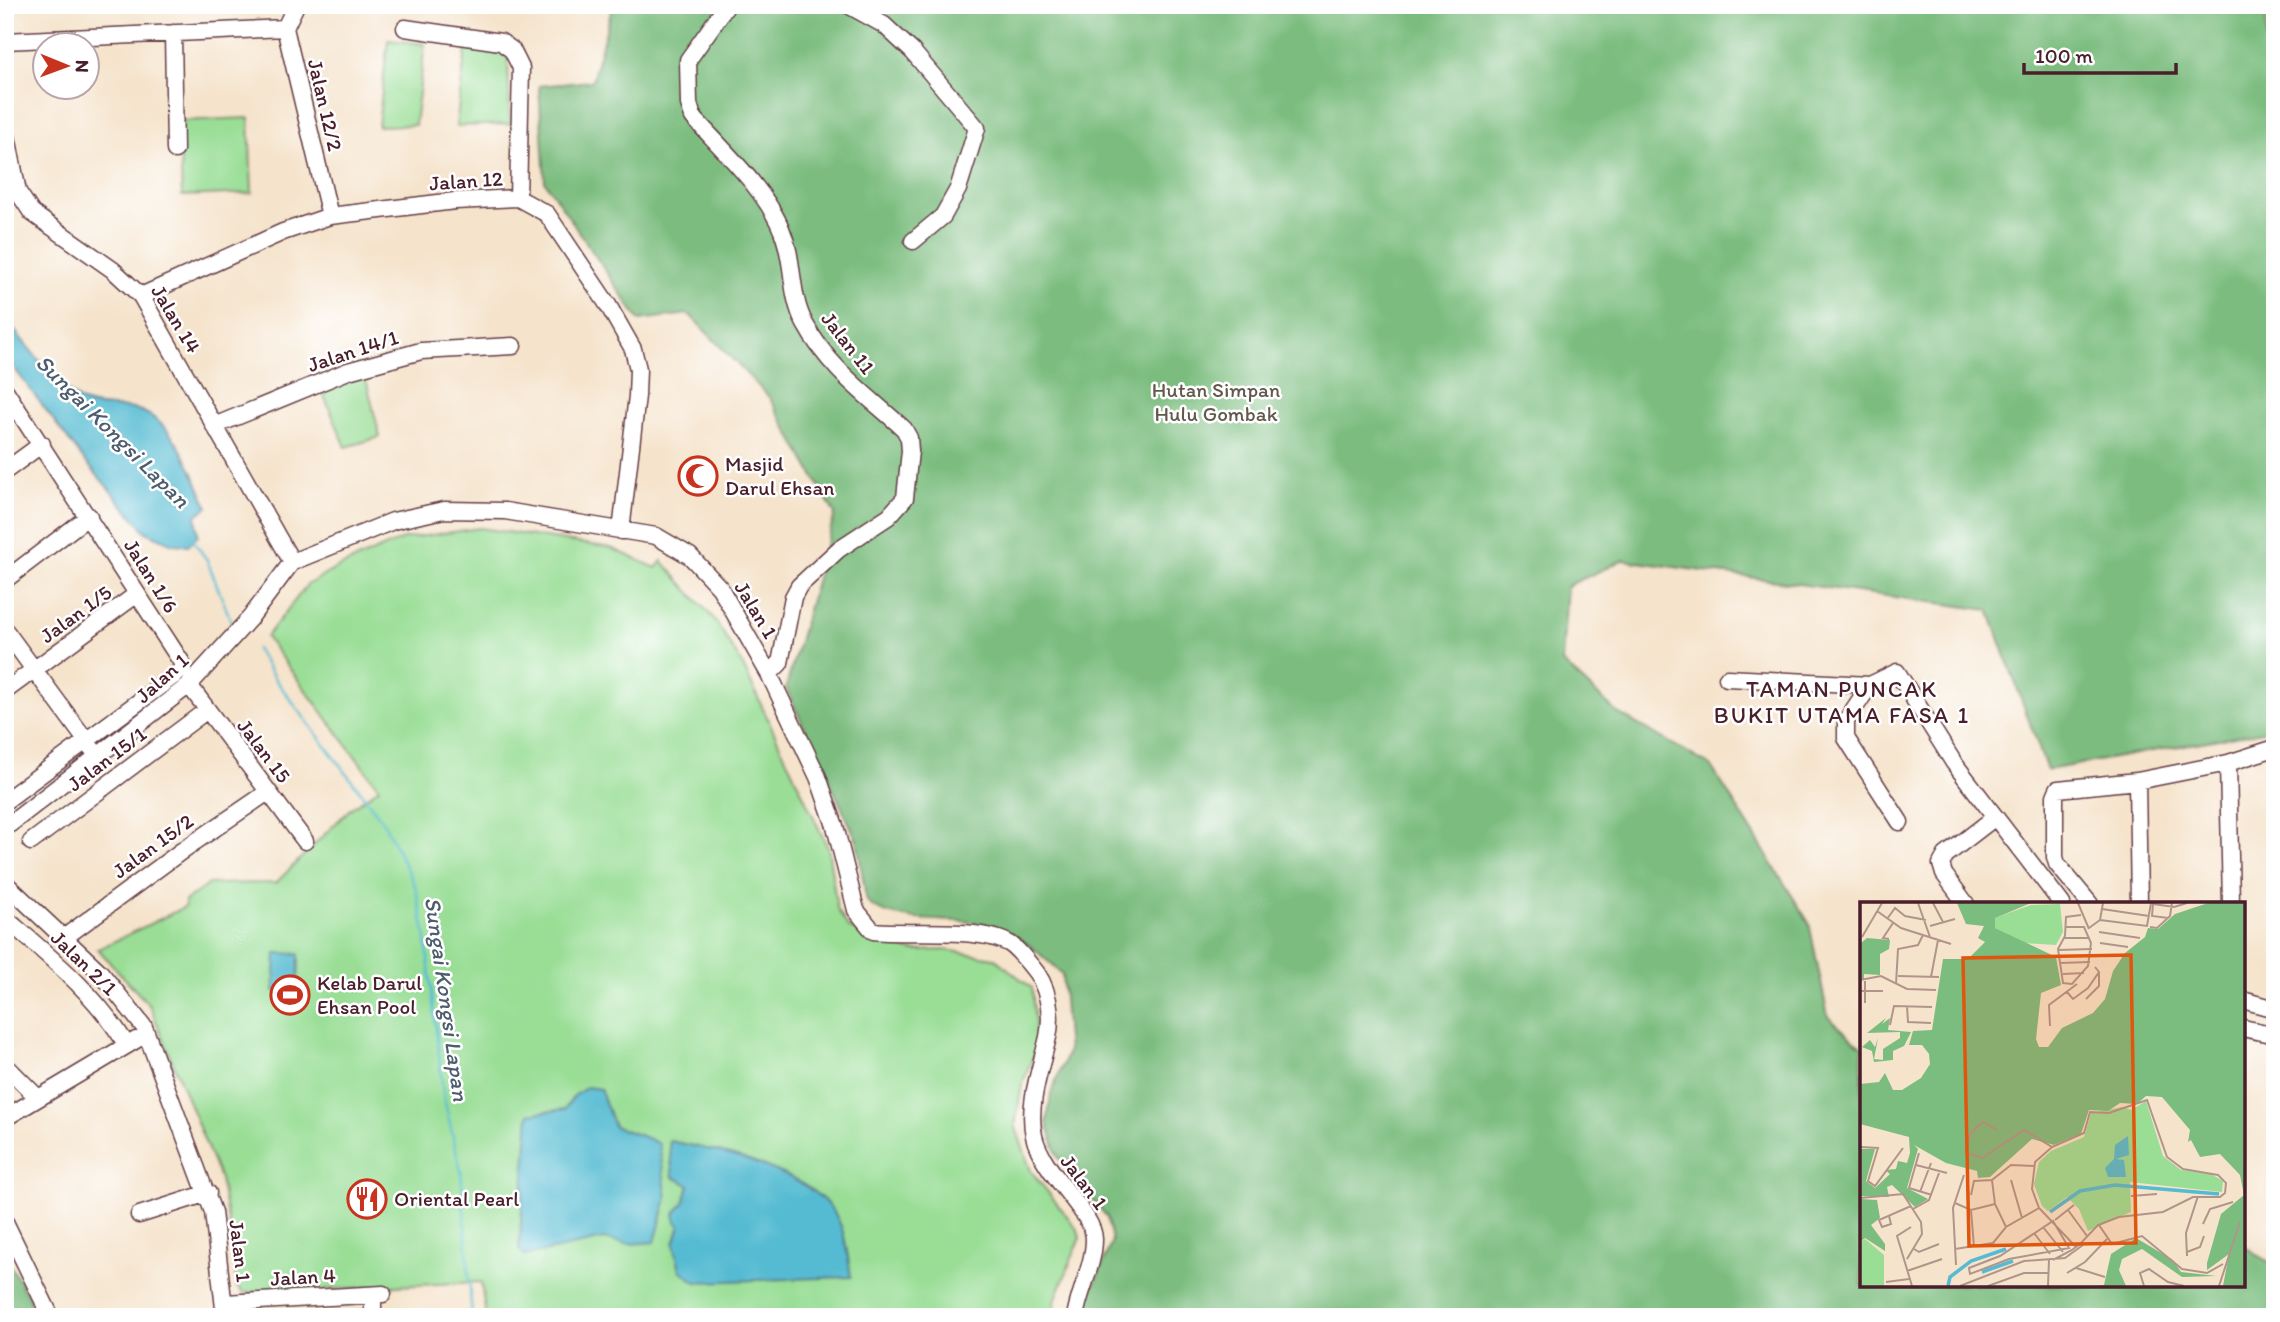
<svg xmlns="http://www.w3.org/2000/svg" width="2280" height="1322" font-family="Itim,sans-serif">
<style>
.green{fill:#9ade96;stroke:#727e60;stroke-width:2}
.forest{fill:#7bbd7f;stroke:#626e55;stroke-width:2}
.water{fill:#54bbd2;stroke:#4f6d7e;stroke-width:2}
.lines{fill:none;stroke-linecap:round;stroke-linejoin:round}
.stream{stroke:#54bbd2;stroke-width:2.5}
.minor-casing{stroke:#643c43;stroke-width:19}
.minor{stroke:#fff;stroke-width:16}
.labels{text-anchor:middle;stroke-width:5;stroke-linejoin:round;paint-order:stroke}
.street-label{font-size:21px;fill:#4a1f2b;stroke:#fff}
.park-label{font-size:21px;fill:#62584b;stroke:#fff}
.poi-label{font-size:21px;fill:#4a1f2b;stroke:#fff;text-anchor:start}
.water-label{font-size:23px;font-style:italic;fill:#4e5d6e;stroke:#fff}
.neighbourhood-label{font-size:23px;letter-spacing:2px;fill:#4a1f2b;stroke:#fff}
.inset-river{fill:none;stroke:#54bbd2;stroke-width:3.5}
.inset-road{fill:none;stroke:#b1958b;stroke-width:2}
.view{fill:#e0560e;fill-opacity:0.15;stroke:#e0560e;stroke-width:3.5}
.inset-edge{fill:none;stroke:#4a1f2b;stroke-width:3.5}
</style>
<rect width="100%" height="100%" fill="#fff"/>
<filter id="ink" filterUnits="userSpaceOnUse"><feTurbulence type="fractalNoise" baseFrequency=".0143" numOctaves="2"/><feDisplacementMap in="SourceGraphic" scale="14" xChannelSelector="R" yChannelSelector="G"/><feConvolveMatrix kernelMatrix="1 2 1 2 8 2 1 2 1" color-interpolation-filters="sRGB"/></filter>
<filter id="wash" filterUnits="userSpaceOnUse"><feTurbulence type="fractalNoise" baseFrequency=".00686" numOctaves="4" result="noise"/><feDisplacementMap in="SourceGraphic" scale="28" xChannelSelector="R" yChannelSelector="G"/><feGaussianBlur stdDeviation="1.57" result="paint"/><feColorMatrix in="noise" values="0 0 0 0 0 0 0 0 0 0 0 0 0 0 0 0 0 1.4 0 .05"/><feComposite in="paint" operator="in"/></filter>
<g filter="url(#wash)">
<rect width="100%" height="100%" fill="#f5e3cb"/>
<path class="green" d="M388,40L425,44L415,125L378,126Z
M466,49L501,53L508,58L510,124L456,126Z
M249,118L252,193L182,196L179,121Z
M365,375L380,437L346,447L322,391Z
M480,528L611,548L656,568L662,561L715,620L743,666L828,848L837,909L848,927L867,939L914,951L946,950L994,958L1032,988L1037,1046L1022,1085L1015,1125L1031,1171L1078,1230L1080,1238L1054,1303L1058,1317H486L481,1282L244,1293L236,1286L235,1258L220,1179L150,1006L98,949L185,907V901L209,884L276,883L350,809L379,788L266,637L307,585L337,568L403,539Z"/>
<path class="forest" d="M613,5H2267L2266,37L2275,51L2274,729L2047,770L1989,610L1623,560L1567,586L1562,662L1616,712L1711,766L1809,923L1828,1017L1862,1047V1285H2243V1245L2275,1267V1317H1090L1086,1305L1112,1241L1107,1217L1058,1157L1047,1123L1051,1093L1068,1052L1062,974C1045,959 1028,941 1007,931C966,911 913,931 870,905L866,899L857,840L786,688L835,514L769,397L689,314L639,320L545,182L539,86L592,81Z
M5,1256L36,1310L37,1317H5Z"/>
<path class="water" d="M5,319C22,339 61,391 83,402C99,410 124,404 141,411C177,425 193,475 208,507L196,515L198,536L189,545L173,544L146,532L80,455L5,356Z
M276,953L299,954L298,992L274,991Z
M587,1087L600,1089L614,1126C630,1133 644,1135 659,1144L667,1198L655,1242L628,1244L604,1239L525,1256L519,1249L529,1114L565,1109L574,1096Z
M669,1141C717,1150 821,1173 840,1224C847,1240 848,1260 851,1277L696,1282L680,1270L674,1244L680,1225L676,1222L674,1214L684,1203L689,1185L673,1177Z"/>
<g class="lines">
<path class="stream" d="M192,539L207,560L231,621
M256,649L275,679L384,823L415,886L425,932L444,1099L461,1171L472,1317"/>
</g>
</g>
<g filter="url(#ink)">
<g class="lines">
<g class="minor-casing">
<path id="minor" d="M296,5L285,28L330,216
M727,5L688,60L689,104L693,117C722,149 767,191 782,231C795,262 789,294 805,324C830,370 867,395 904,429L909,438L910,451L905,498L889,516L839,549L799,586L793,597L780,663L769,674
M848,5L884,25L913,52L977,128L958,189L943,216L913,241
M405,28L501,42L512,50L521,68L518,198
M173,33L175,150
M5,41L285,28
M5,126L18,192L32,213L113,270L141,296L292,562
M141,296L283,232L330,216L455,201L518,198L547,214L608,305L633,349L638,369L637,396L621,531
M5,390L182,663L183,669L5,801
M214,426L348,371L421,351L513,346
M5,471L42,444
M5,580L89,516
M5,630L93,750
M1727,678L1870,685L1897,672L1954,763L2062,904
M189,685L305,841
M1870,685L1846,721V738L1900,822
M5,691L137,594
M2228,763L2231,904
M2137,781L2139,904
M5,828L189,685L250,618L292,562L393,521L444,510L505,511L656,536L690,556L720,588L769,674L818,777L835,826L856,910L873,931C910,935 980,926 1010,944C1018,949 1026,960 1032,967C1048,985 1053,1013 1048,1037C1041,1068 1027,1104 1034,1136C1042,1173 1094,1213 1094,1239C1094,1265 1079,1291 1075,1317
M31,842L207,710
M5,883L100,972L144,1027L213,1212L225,1317
M1966,904L1944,874L1941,864L1946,855L1994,818
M2090,904L2057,864L2055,857V796L2058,789L2137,781L2228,763L2275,748
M5,918C50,957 95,993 126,1044
M65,937L183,850L268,792
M2243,1000L2275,1009
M2243,1028L2275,1035
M5,1065L37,1097
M5,1118L136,1040
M139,1215L208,1193
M5,1222L51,1317
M373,1295V1317
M225,1303L383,1294"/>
</g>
<use href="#minor" class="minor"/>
</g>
</g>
<defs>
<g id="mosque-ring" transform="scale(2.0125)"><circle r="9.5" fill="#fff" stroke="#c8321e" stroke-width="1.5"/><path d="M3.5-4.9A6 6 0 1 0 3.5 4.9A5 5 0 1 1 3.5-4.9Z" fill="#c8321e"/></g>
<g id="stadium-ring" transform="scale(2.0125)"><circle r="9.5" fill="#fff" stroke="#c8321e" stroke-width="1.5"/><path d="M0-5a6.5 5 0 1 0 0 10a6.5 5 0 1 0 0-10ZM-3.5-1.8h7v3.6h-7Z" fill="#c8321e"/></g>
<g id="restaurant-ring" transform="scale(2.0125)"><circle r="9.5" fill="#fff" stroke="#c8321e" stroke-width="1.5"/><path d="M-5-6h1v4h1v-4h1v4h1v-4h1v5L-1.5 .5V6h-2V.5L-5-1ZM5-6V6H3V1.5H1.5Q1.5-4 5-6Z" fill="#c8321e"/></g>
</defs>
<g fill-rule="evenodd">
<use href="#mosque-ring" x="698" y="476"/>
<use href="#stadium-ring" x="290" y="995"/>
<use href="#restaurant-ring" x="367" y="1199"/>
</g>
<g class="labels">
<g class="street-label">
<text transform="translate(325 105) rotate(77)" y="7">Jalan 12/2</text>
<text transform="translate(466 181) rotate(-4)" y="7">Jalan 12</text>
<text transform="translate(176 319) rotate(59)" y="7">Jalan 14</text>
<text transform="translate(848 343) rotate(52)" y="7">Jalan 11</text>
<text transform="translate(353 351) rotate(-18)" y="7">Jalan 14/1</text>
<text transform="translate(151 576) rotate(58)" y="7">Jalan 1/6</text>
<text transform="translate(756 610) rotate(59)" y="7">Jalan 1</text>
<text transform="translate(76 614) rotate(-36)" y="7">Jalan 1/5</text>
<text transform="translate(162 678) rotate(-42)" y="7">Jalan 1</text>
<text transform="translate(264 751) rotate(53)" y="7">Jalan 15</text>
<text transform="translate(107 759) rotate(-37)" y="7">Jalan 15/1</text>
<text transform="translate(153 846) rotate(-36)" y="7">Jalan 15/2</text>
<text transform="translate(84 963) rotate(44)" y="7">Jalan 2/1</text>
<text transform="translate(1084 1182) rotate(53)" y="7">Jalan 1</text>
<text transform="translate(240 1251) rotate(83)" y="7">Jalan 1</text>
<text transform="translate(303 1277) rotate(-3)" y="7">Jalan 4</text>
</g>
<g class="park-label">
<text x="1216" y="397">Hutan Simpan<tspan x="1216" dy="24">Hulu Gombak</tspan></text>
</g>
<g class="poi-label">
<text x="725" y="471">Masjid<tspan x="725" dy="24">Darul Ehsan</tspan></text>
<text x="317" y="990">Kelab Darul<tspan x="317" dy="24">Ehsan Pool</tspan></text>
<text x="394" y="1206">Oriental Pearl</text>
</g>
<g class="water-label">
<text transform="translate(113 431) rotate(45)" y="8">Sungai Kongsi Lapan</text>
<text transform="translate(447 999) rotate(82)" y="8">Sungai Kongsi Lapan</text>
</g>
<g class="neighbourhood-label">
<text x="1842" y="697">TAMAN PUNCAK<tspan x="1842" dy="26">BUKIT UTAMA FASA 1</tspan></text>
</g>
</g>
<g transform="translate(1860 902)">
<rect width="385" height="385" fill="#f5e3cb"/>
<path d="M200,2L203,30L196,43L164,41L135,26L134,16L171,3ZM286,199L303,254L321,268L351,272L363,279L362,290L270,280L271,310L228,329L219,307L207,295L188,309L182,304L174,282L179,260L191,249L224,235L231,211L263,205L271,208ZM5,337L24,353V384H0V340Z" fill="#9ade96"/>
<path d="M97,1H171L135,16V26L196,55L201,83L181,91L176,137L179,145H188L202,126L233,111L245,97L253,69L265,51L285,35L288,26L298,27L315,12L348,1H385V384H363L369,352L347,368V361L361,312L384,293L380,273L360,252L340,255L331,238L328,240L330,228L302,195L286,194L277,202L260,201L248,209L229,208L221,232L194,243L172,237L130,275L118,276L117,269L86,261L54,243L58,247L47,286L68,297L55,305L32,283L27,285L29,295L0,294V247H15L6,279L15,286L30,272L25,268L36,267L38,259L47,261L50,251L49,235L0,222V182L19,180L25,171L33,188H42L61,176L70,162L69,152L62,143H49L53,129L72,128L83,57H108L125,40L118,36L124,24L106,22ZM7,36L30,38L29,47L20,52V73L4,72V78L0,77L1,41ZM26,116L22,122L30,116L28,128L51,130L44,144L33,149V158L14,160L12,149L2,145L10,138L15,145L18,136L14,157L23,158V147L40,136V130L7,131ZM1,297L17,298L20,316L11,323L25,342V349L5,336L0,340ZM276,336L313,358L321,370L356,374L322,375L282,347L262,357L259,368L266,384H235L244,383L251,352Z" fill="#7bbd7f"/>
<path d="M268,234L269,253L256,257L264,258L266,275H248L245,266L254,257L255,243Z" fill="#54bbd2"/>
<path class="inset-river" d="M190,310L220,289L255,283L359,292M122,370L153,359M88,384L90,375L111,359L146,347"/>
<path class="inset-road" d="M58,1L70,35M73,1L83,20M218,1L229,27M242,7L289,14M17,9L41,26L91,42M308,16L292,14L293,2L314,5L327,1M27,17L35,6L45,14L66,18M240,18L287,24L291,1M70,24L95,17M206,25H224L231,41L228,64L212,82L203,81L198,47L205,34L206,15L221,13M290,25L297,26L310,14L312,1M229,26L240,18L243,1M239,30L280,36M2,35L22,1M204,36H230M29,37L23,36L33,21M240,41L268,45M0,42V69M198,48L232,47M200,61L230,60M203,72L224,71M38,74L79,75M71,75L78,38M0,78L21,74L47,87L76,88M36,82L38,47L58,43L63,33M0,89H23M207,90L213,97L228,86L239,70L235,65M226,97L239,84V71M5,101V79M47,104L48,120L71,121M30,123L34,104L72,105M190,124L189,103L217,82M137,228L123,220L110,232L105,250L122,256L164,228L192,245M0,245L18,246L8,279L15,284L43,246M59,251L49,286L72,293M56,263L87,271M151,278L162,316M60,290L71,261M111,293L114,279L132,278M271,294L297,292M0,296L43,292L61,320L62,332L47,357M95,301L111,308L135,302M53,307L69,298L79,271M111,308L114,345M208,308L227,334M29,314L31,322L22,325L19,318L51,304M195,318L214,303M193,319L209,346L149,357L110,372L109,366L140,354ZM343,322L350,307L373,300M239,323L252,342L282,334L322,367L347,371L363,362M51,325L37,334L52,384M146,325L135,302L132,278L151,263L174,264M183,325L203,350M174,331L190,352M54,347L59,350L79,342M95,347L133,341L146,325L179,306M327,350L340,345L344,334M327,354L326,331L338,294M193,358L212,348L220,342L238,323L259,315L303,310L333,295H360L365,291L366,281L358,273L323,267L307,255L287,198L249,211L230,210L224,231L192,245L175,260L172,287L179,306L216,345M96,363L93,306L104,273M216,366L245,375M47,369L82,357M207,371L225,360L247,337M26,380L49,377M100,384L164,359L205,356L223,343M128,384L164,371H188M188,384L189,358M284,384L280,371L289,367L308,380L324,384M359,384L380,320"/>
<path class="view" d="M271,53L276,341L109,344L103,56Z"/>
<rect width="385" height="385" class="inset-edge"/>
</g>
<rect width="2280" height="1322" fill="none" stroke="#fff" stroke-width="28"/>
<g transform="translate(66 66) rotate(91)"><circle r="33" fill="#ffffff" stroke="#b7a5aa" stroke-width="2"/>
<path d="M0-5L12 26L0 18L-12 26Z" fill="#c8321e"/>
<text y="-10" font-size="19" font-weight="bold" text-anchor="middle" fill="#4a1f2b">N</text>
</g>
<path d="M2024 63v10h152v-10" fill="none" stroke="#4a1f2b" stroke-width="3.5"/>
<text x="2035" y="63" font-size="21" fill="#4a1f2b" stroke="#ffffff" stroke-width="5" paint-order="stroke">100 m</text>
</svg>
